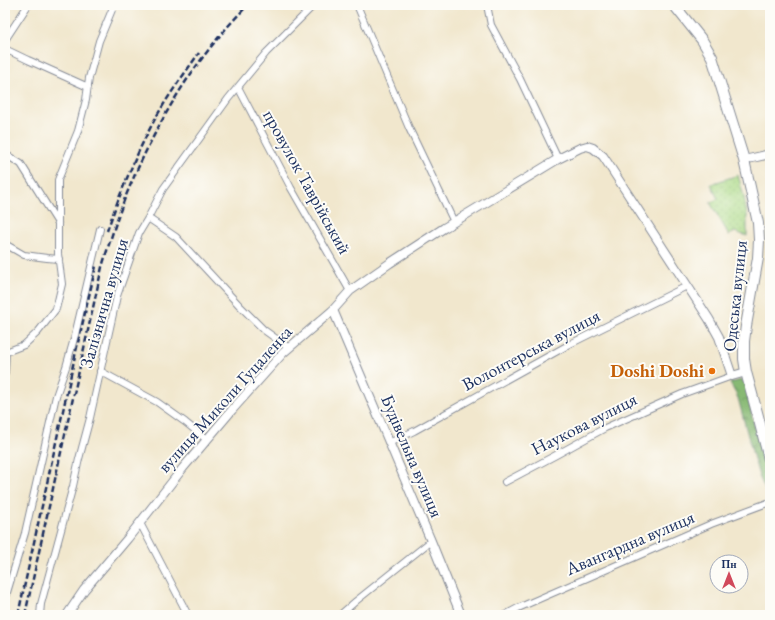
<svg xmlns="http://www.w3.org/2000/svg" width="775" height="620" font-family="'EB Garamond',serif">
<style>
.grass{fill:url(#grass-dots);stroke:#628472}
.forest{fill:url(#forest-crowns);stroke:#517468}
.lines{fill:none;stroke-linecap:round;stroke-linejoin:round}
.minor-casing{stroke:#868b96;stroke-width:8}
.tertiary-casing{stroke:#868b96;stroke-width:10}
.primary-casing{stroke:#868b96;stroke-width:12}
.minor{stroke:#fff;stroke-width:6}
.tertiary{stroke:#fff;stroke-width:8}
.primary{stroke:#fff;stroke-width:10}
.rail{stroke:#1b2f5e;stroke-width:2.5;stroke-dasharray:6 3;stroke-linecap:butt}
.food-dot{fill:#e8710a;stroke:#fdfcf7;stroke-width:1.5}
.labels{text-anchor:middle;stroke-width:4;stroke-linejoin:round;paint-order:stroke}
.street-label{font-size:18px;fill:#1b2f5e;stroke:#fdfcf7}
.food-label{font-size:18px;font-weight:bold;fill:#c56008;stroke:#fdfcf7;text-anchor:end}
</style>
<defs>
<pattern id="grass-dots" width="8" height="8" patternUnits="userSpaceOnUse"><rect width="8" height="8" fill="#aad986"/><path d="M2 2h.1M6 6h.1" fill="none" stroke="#92bb76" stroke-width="1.8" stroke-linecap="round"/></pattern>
<pattern id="forest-crowns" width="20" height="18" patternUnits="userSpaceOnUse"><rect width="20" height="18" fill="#87b973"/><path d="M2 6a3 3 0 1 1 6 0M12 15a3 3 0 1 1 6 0" fill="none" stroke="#6e9762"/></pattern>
</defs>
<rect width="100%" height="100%" fill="#fdfcf7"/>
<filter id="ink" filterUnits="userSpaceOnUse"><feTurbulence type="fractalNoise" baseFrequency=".025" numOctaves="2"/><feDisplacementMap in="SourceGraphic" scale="8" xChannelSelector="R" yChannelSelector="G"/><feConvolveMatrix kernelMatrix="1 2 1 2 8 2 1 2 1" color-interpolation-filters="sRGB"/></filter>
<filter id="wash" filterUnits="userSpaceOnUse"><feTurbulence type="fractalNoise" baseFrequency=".012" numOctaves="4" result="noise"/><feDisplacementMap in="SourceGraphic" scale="16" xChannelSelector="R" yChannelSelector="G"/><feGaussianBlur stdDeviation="0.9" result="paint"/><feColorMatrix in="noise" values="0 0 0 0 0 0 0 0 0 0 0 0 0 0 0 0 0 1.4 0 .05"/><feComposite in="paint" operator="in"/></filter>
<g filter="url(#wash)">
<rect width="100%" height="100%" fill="#f1e7cd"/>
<path class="grass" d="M738,175L744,197L747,215V236L735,232L729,235L711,204V202L718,199L711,184Z"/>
<path class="forest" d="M741,380L745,382L752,416L770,484V494L768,496L759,476L754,459L738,398L730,383Z"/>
</g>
<g filter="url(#ink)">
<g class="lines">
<g class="minor-casing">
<path id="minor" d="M357,5L409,128L454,222
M487,5L491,25L520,79L558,159
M5,40L28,5
M5,49L28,60L88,87
M238,87L291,188L350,291
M5,154L21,164L58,223
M148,218L176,237L240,306L264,330L289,348
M5,244L24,255L47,258L59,259
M100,371L157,402L185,422L207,440
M5,372L6,352L24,345L38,332L56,309L62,284L58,254V180L78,131L86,100L89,78L99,41L114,5
M389,443L414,431L572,343L687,286
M505,482L556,455L605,428L682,394L732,376
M140,523L188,615
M5,599L25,533L56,396L66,367L75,335L100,229
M40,615L41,604L73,486L79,459L90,418L117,296L139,233L148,218L163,189L228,99L266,53L314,5
M340,615L356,601L431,541
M505,615L518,608L711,524L770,502"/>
</g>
<g class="tertiary-casing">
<path id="tertiary" d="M744,160L770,154
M333,310L431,541L461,615
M67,615L84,590L128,538L183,468L232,410L283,353L333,310L350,291L390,263L444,228L558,159L580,148L587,146L593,148L603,156L607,162L709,319L719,337L732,376L746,372"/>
</g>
<g class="primary-casing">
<path id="primary" d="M674,5L702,40L712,57L744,160L758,223L759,240L758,258L746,326L744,341V359L746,372L758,416L770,463"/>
</g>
<use href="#minor" class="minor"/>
<use href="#tertiary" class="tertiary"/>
<use href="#primary" class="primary"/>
<path class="rail" d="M107,231C120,193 136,154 155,119C168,96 184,74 199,53
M18,615L77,347L96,266
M25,615L102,267C109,244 116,221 125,198C154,127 193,60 248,5"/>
</g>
</g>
<circle class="food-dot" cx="712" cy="371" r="4"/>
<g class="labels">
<g class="street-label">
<text transform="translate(307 182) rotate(61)" y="6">провулок Таврійський</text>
<text transform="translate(735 296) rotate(-84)" y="6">Одеська вулиця</text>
<text transform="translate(104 303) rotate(-74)" y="6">Залізнична вулиця</text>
<text transform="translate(531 350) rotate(-28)" y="6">Волонтерська вулиця</text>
<text transform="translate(225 399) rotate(-48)" y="6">вулиця Миколи Гуцаленка</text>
<text transform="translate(584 424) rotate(-27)" y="6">Наукова вулиця</text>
<text transform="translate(412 456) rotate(67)" y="6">Будівельна вулиця</text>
<text transform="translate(630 543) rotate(-23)" y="6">Авангардна вулиця</text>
</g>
<g class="food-label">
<text x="704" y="377">Doshi Doshi</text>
</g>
</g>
<rect width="775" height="620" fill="none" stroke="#fdfcf7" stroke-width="20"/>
<g transform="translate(729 574)"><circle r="19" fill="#fdfcf7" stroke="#a3aaba"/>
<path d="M0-3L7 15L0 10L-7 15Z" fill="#d1495b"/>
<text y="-6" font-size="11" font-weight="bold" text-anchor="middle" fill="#1b2f5e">Пн</text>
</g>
</svg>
